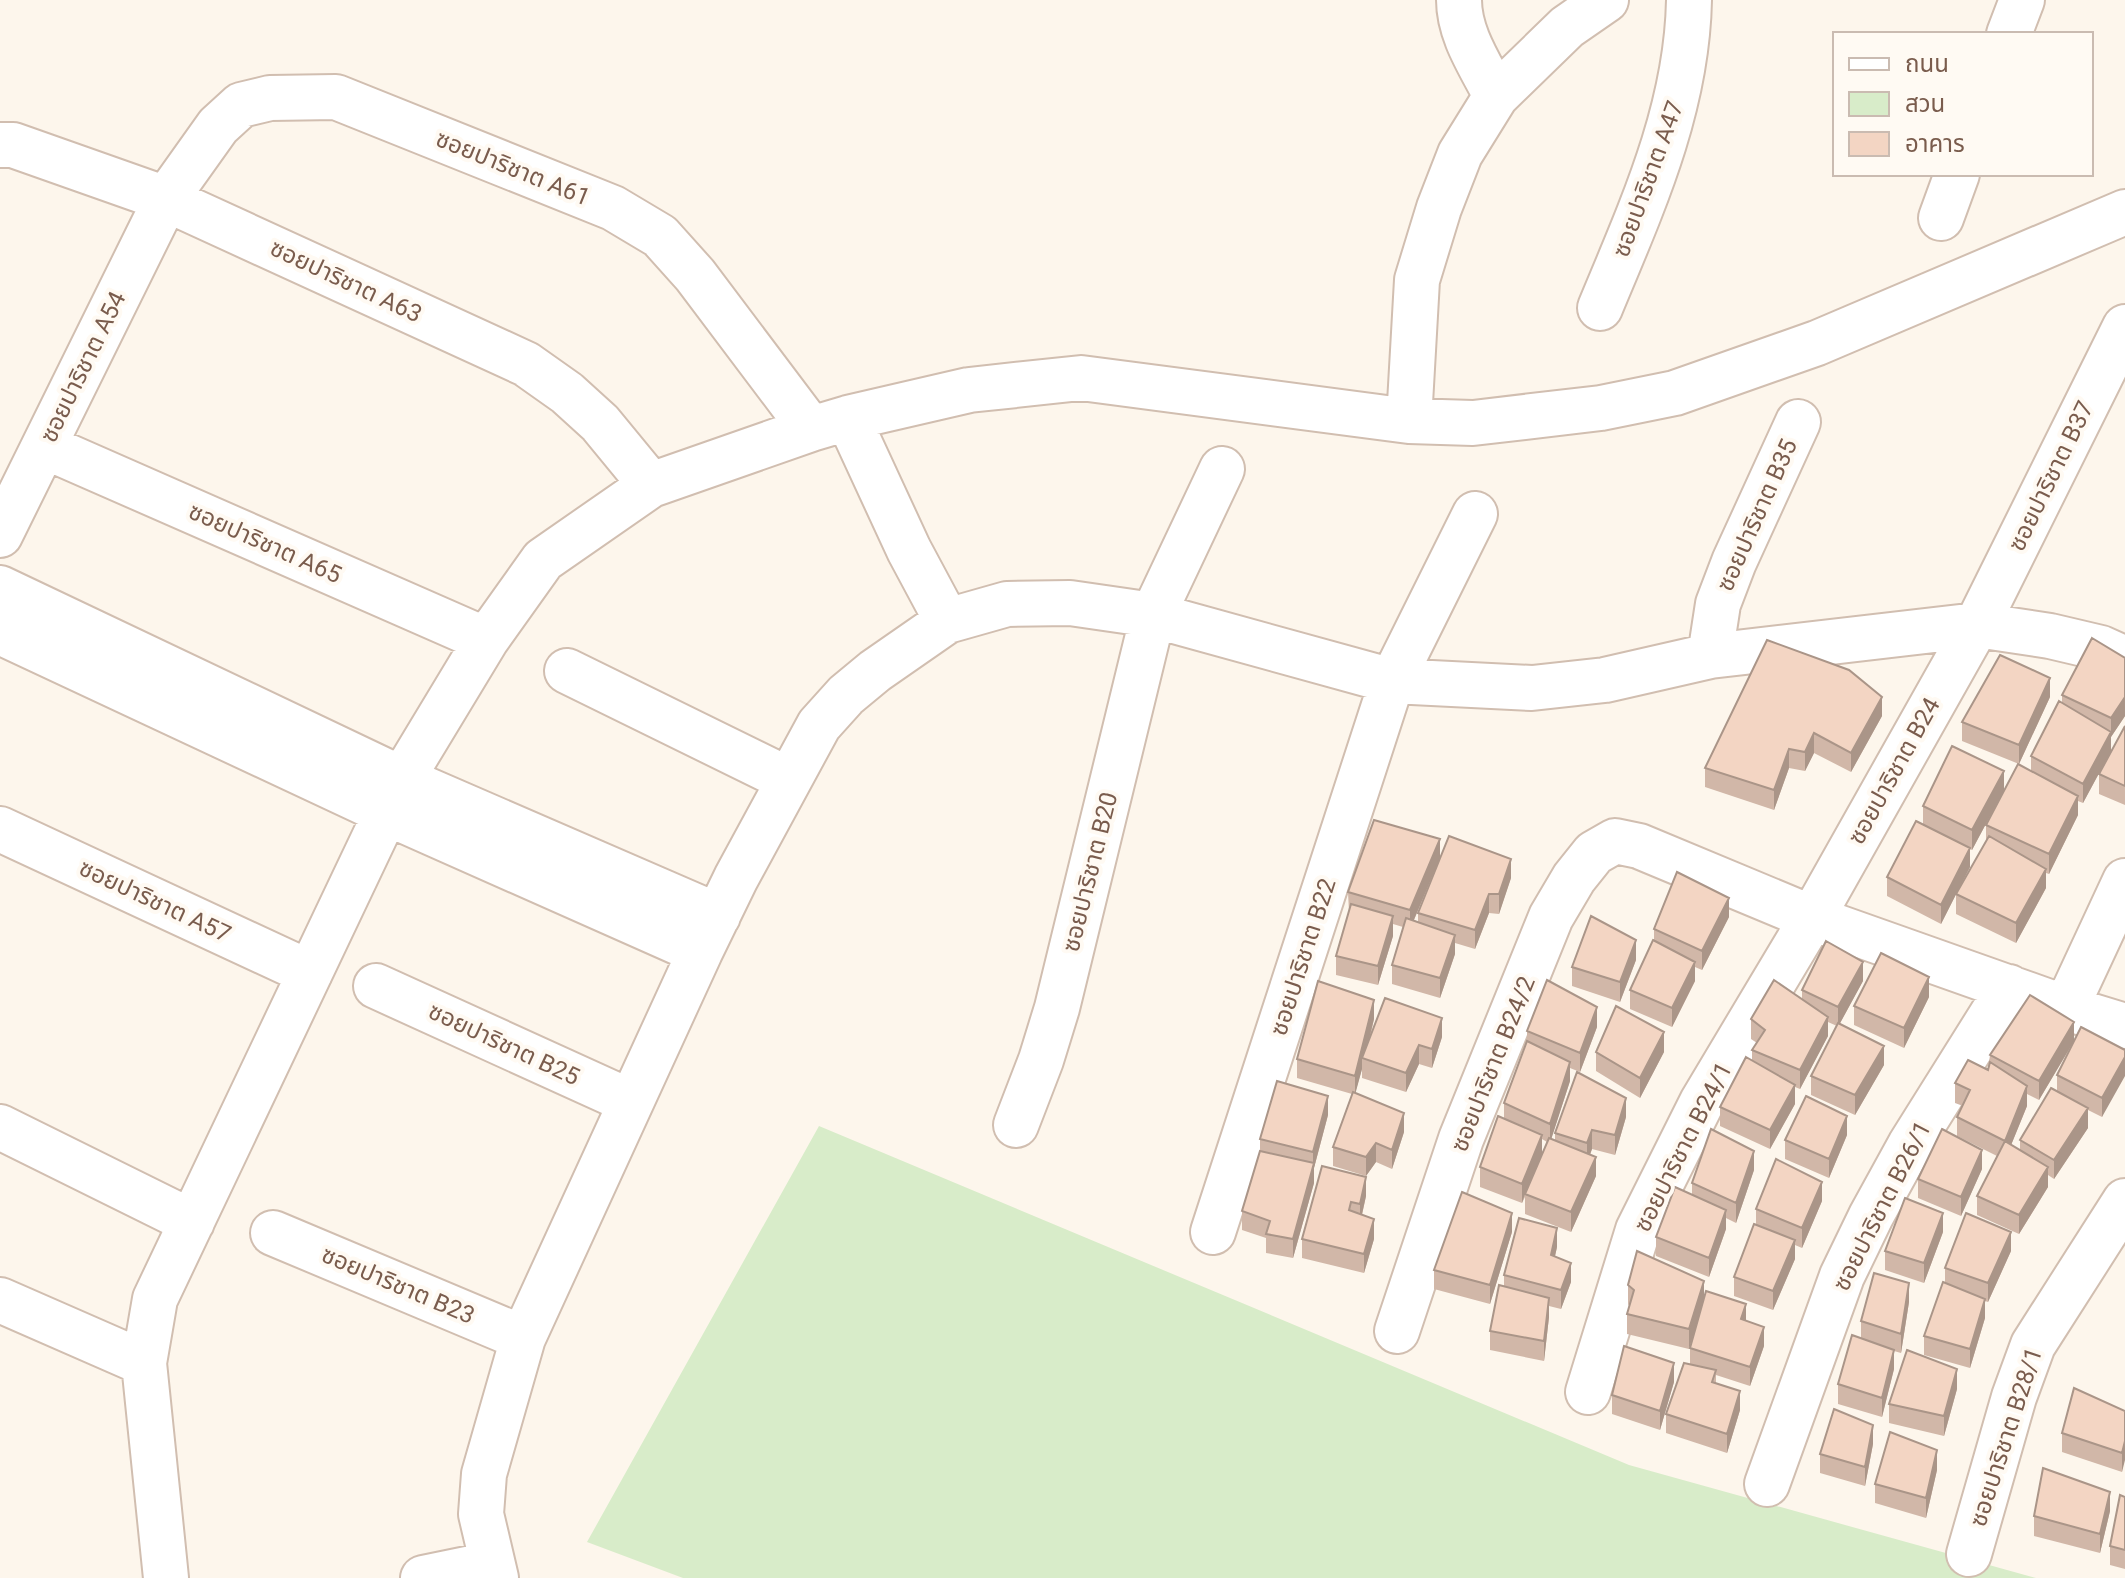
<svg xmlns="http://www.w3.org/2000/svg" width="2125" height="1578" font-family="Roboto,'Noto Sans Thai',sans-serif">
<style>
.green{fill:#d8ecc9}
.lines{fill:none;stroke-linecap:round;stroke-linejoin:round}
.minor-casing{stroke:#d1beb0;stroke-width:48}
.minor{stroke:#fff;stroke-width:44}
.wall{fill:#d1b7a8;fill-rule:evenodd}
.shaded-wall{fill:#aa9588}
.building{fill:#f3d5c3;stroke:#aa9588;stroke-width:2}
.labels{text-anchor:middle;stroke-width:8;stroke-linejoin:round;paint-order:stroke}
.street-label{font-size:24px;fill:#7a5c4d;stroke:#fffaf3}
</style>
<rect width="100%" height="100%" fill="#fdf6ec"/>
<path class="green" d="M819,1126L1629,1465L2036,1578H683L587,1542Z"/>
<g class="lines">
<g class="minor-casing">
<path id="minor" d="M1459,0C1459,35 1481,66 1496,96
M2009,34L2022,0
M0,145H13L166,199L526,364L567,393L600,423L651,485
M1941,218L1957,174
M1600,308C1641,209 1687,110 1689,0
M848,418L909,550L947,621
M1409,421L1417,280L1439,208L1460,154L1496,96L1567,27L1606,0
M44,446L486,640
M0,535L166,199L218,126L241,105L270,98L336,97L613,208L660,236L695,275L811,429
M0,588L402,779L718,916
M0,632L387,813L700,952
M1710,656L1718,604L1734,562L1798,422
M567,671L789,780
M0,829L310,973
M376,986L631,1102
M2066,1008L2125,881
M1016,1125L1041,1060L1057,1008L1153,615L1222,469
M0,1127L192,1222
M1213,1232L1392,681L1475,514
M273,1233L523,1338
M0,1300L144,1363
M1397,1331L1461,1139L1551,917L1574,878L1594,853L1615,841L1639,846L1812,918L2066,1008L2125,1026
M1588,1392L1638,1230L1702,1102L1812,918L1977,625L2125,327
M1767,1484L1842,1276L1871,1216L1910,1145L2009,987
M1969,1554L2014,1397L2033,1345L2125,1201
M166,1578L144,1363L155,1299L402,779L486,640L543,560L651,485L811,429L848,418L969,390L1081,378L1409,421L1473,423L1601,408L1675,393L1817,343L2125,212
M423,1578L491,1564
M496,1578L481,1514L484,1474L523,1338L700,952L736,878L819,725L846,695L875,671L947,621L1007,604L1070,603L1153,615L1392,681L1532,688L1605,680L1710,656L1977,625L2050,636L2101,648L2125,659"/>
</g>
<use href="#minor" class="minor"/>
</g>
<path class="wall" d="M1767,640L1882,716L1851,772L1814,753L1805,771L1789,768L1774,810L1705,787V768Z
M2125,658V716L2111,737V751L2083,803L2078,801V815L2049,874L2046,873V888L2016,943L1956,914V894L1941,924L1887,896V877L1923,824V806L2004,790L1972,850L1970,849V867L1957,892L1986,841V825L2031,771V756L2062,702V695Z
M2050,697L2019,764L1962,741V722Z
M2125,726V805L2099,794V774Z
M1440,858L1414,920L1418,922V913L1511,878L1499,914L1489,913L1475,949L1455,943V954L1440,998L1392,984V965L1403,927L1393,924V936L1378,985L1336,975V956L1349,912L1348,892Z
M1729,917L1702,970L1695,967V981L1672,1027L1630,1009V990L1654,941V929Z
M1636,960L1620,1002L1572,986V967Z
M1863,981L1840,1023L1884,1065L1855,1115L1811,1095V1076L1837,1026L1828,1022V1036L1800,1089L1795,1087V1104L1770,1149L1720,1126V1107L1752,1061V1050L1757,1043L1751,1039V1019L1802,1000V990Z
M1929,997L1904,1048L1854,1025V1006Z
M1374,1019L1370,1038L1442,1037L1432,1068L1419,1064L1406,1092L1362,1078V1069L1355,1093L1404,1132L1392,1169L1376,1162L1366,1176L1333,1166V1147L1352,1094L1297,1078V1059Z
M1597,1027L1580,1072L1570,1068V1081L1551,1139L1555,1140V1133L1626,1117L1615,1155L1592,1149L1590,1155L1596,1176L1571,1232L1525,1214V1197L1522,1203L1480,1187V1167L1504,1118V1103L1527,1043V1031ZM1542,1139L1547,1142L1542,1153Z
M2074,1041L2039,1100L2027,1094V1106L2011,1145L2020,1150V1140L2057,1091V1075L2125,1050L2102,1117L2088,1110V1128L2054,1179L2048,1175V1187L2019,1234L1977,1215V1196L1997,1156L1957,1136V1117L1963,1106L1955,1103V1083L1988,1070L1990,1055Z
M1596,1052H1664L1640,1098L1596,1071Z
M1328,1115L1314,1168V1183L1293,1258L1266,1253V1238L1242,1230V1211L1260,1151V1139Z
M1847,1135L1829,1178L1785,1159V1140Z
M1982,1169L1961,1216L1918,1198V1179Z
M1754,1170L1736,1223L1726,1218V1229L1709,1277L1656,1256V1237L1692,1194V1183Z
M1366,1177V1196L1362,1215L1374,1239L1364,1273L1302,1258V1239Z
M1822,1201L1802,1248L1795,1245V1259L1773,1310L1734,1296V1277L1756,1225V1209Z
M1512,1232L1490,1304L1434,1289V1270Z
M1943,1232L1924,1283L1885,1270V1251Z
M1557,1247L1555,1256L1571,1282L1561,1309L1549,1306V1317L1544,1361L1490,1350V1331L1504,1287V1275Z
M2011,1251L1988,1302L1985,1301V1318L1970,1368L1924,1355V1336L1945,1283V1268Z
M1628,1285L1704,1300L1689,1349L1627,1334V1314L1629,1306L1628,1304Z
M1909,1302L1901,1353L1894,1351V1369L1882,1417L1838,1404V1384L1861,1338V1321Z
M1746,1321L1764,1346L1750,1386L1716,1375V1383L1740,1410L1727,1453L1666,1433V1414L1690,1364V1348Z
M1674,1382L1660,1430L1612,1414V1395Z
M1957,1389L1944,1436L1889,1423V1404Z
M2125,1411L2122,1472L2062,1452V1433Z
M1873,1444L1865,1486L1820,1473V1454Z
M1937,1470L1926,1518L1875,1503V1484Z
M2125,1497V1569L2110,1565V1546Z
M2110,1511L2100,1553L2034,1536V1516Z"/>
<path class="shaded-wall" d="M2050,678V697L2019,764V745Z
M1882,697V716L1851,772V753Z
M2125,697V716L2111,737V751L2083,803V784L2111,732V718Z
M1814,733V753L1805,771V752Z
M1789,749V768L1774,810V790Z
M2004,771V790L1972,850V830Z
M2078,796V815L2049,874V854Z
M1440,839V858L1410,929V910Z
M1970,848V867L1941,924V905Z
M1511,859V878L1499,914V894Z
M2046,869V888L2016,943V923Z
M1489,894V913L1475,949V930Z
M1729,898V917L1702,970V951Z
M1393,916V936L1378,985V966Z
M1455,935V954L1440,998V978Z
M1636,940V960L1620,1002V982Z
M1695,962V981L1672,1027V1008Z
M1863,962V981L1838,1027V1007Z
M1929,977V997L1904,1048V1028Z
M1374,1000V1019L1364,1059L1362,1058V1069L1355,1095V1076Z
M1597,1007V1027L1580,1072V1053Z
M1828,1017V1036L1800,1089V1070Z
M1442,1018V1037L1432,1068V1049Z
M2074,1022V1041L2039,1100V1081Z
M1664,1032V1052L1640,1098V1078Z
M1419,1045V1064L1406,1092V1073Z
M1884,1046V1065L1855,1115V1095Z
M2125,1057V1076L2102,1117V1098Z
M1570,1062V1081L1550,1143V1124Z
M1795,1085V1104L1770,1149V1130Z
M2027,1086V1106L2005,1160V1141Z
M1328,1096V1115L1314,1168V1183L1293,1258V1239L1313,1166V1152Z
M1626,1098V1117L1615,1155V1135Z
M2088,1108V1128L2054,1179V1160Z
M1404,1113V1132L1392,1169V1150Z
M1847,1116V1135L1829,1178V1159Z
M1592,1130V1149L1587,1162V1143Z
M1542,1135V1154L1525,1194L1522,1203V1184Z
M1376,1143V1162L1366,1176V1157Z
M1982,1150V1169L1961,1216V1197Z
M1754,1151V1170L1736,1223V1203Z
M1596,1157V1176L1571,1232V1212Z
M2048,1167V1187L2019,1234V1215Z
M1366,1177V1196L1360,1223V1204Z
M1822,1182V1201L1802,1248V1228Z
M1726,1210V1229L1709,1277V1258Z
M1512,1213V1232L1490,1304V1285Z
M1943,1213V1232L1924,1283V1263Z
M1374,1219V1239L1364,1273V1254Z
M1557,1228V1247L1551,1274V1255Z
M2011,1232V1251L1988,1302V1283Z
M1795,1240V1259L1773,1310V1291Z
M1571,1263V1282L1561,1309V1290Z
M1704,1281V1300L1689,1349V1329Z
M1909,1283V1302L1901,1353V1334Z
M1549,1298V1317L1544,1361V1341Z
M1985,1299V1318L1970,1368V1349Z
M1746,1304V1323L1741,1319Z
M1764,1327V1346L1750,1386V1367Z
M1894,1350V1369L1882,1417V1398Z
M1674,1363V1382L1660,1430V1411Z
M1957,1369V1389L1944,1436V1416Z
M1740,1391V1410L1727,1453V1434Z
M1873,1425V1444L1865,1486V1467Z
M2125,1441V1460L2122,1472V1453Z
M1937,1450V1470L1926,1518V1498Z
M2110,1492V1511L2100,1553V1534Z"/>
<path class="building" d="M2092,638L2125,658V697L2111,718L2062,695Z
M1767,640L1849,670L1882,697L1851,753L1814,733L1805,752L1789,749L1774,790L1705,768Z
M2000,655L2050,678L2019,745L1962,722Z
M2059,701L2111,732L2083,784L2031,756Z
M2125,726V786L2099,774Z
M1952,746L2004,771L1972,830L1923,806Z
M2018,764L2078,796L2049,854L1986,825Z
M1374,820L1440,839L1410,910L1348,892Z
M1916,821L1970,848L1941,905L1887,877Z
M1449,836L1511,859L1499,894H1489L1475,930L1418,913Z
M1989,836L2046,869L2016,923L1956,894Z
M1677,872L1729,898L1702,951L1654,929Z
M1351,904L1393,916L1378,966L1336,956Z
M1591,916L1636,940L1620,982L1572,967Z
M1406,918L1455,935L1440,978L1392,965Z
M1653,940L1695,962L1672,1008L1630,990Z
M1826,941L1863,962L1838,1007L1802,990Z
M1881,953L1929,977L1904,1028L1854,1006Z
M1547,980L1597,1007L1580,1053L1527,1031Z
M1774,980L1828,1017L1800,1070L1752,1050L1765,1030L1751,1019Z
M1318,981L1374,1000L1355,1076L1297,1059Z
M2030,995L2074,1022L2039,1081L1990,1055Z
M1385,998L1442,1018L1432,1049L1419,1045L1406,1073L1362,1058Z
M1616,1006L1664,1032L1640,1078L1596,1052Z
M1838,1023L1884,1046L1855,1095L1811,1076Z
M2081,1027L2125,1050V1057L2102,1098L2057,1075Z
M1527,1041L1570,1062L1550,1124L1504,1103Z
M1746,1057L1795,1085L1770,1130L1720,1107Z
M1968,1060L1988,1070L1990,1062L2027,1086L2005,1141L2048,1167L2019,1215L1977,1196L2005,1141L1957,1117L1970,1090L1955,1083Z
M1577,1072L1626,1098L1615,1135L1592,1130L1587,1143L1555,1133Z
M1277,1081L1328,1096L1313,1152L1260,1139Z
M2051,1088L2088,1108L2054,1160L2020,1140Z
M1353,1092L1404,1113L1392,1150L1376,1143L1366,1157L1333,1147Z
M1806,1096L1847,1116L1829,1159L1785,1140Z
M1498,1116L1542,1135L1522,1184L1480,1167Z
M1711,1129L1754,1151L1736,1203L1692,1183Z
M1942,1129L1982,1150L1961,1197L1918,1179Z
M1549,1138L1596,1157L1571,1212L1525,1194Z
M1260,1151L1314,1163L1293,1239L1266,1234L1270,1221L1242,1211Z
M1776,1159L1822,1182L1802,1228L1756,1209Z
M1322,1166L1366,1177L1360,1204L1351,1202L1349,1210L1374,1219L1364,1254L1302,1239Z
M1675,1187L1726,1210L1709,1258L1656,1237Z
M1462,1192L1512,1213L1490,1285L1434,1270Z
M1905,1198L1943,1213L1924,1263L1885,1251Z
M1966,1213L2011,1232L1988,1283L1945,1268Z
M1519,1218L1557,1228L1551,1255L1571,1263L1561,1290L1504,1275Z
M1754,1224L1795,1240L1773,1291L1734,1277Z
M1637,1251L1704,1281L1689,1329L1627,1314L1634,1290L1628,1285Z
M1874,1273L1909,1283L1901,1334L1861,1321Z
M1943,1282L1985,1299L1970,1349L1924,1336Z
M1499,1285L1549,1298L1544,1341L1490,1331Z
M1706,1291L1746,1304L1741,1319L1764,1327L1750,1367L1690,1348Z
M1852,1335L1894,1350L1882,1398L1838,1384Z
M1624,1346L1674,1363L1660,1411L1612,1395Z
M1907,1350L1957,1369L1944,1416L1889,1404Z
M1684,1363L1716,1370L1712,1382L1740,1391L1727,1434L1666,1414Z
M2074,1388L2125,1411V1441L2122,1453L2062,1433Z
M1834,1409L1873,1425L1865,1467L1820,1454Z
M1890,1432L1937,1450L1926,1498L1875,1484Z
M2043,1468L2110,1492L2100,1534L2034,1516Z
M2120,1495L2125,1497V1550L2110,1546Z"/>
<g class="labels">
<g class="street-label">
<text transform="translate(513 168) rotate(22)" y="8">ซอยปาริชาต A61</text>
<text transform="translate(1648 179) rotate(-70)" y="8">ซอยปาริชาต A47</text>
<text transform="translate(346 281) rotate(25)" y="8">ซอยปาริชาต A63</text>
<text transform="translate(83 367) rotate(-64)" y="8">ซอยปาริชาต A54</text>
<text transform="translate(2051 476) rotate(-64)" y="8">ซอยปาริชาต B37</text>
<text transform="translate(1757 515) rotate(-66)" y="8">ซอยปาริชาต B35</text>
<text transform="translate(265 543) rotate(24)" y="8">ซอยปาริชาต A65</text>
<text transform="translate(1894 771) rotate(-61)" y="8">ซอยปาริชาต B24</text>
<text transform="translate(1090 872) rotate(-76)" y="8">ซอยปาริชาต B20</text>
<text transform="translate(155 901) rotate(25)" y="8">ซอยปาริชาต A57</text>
<text transform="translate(1303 957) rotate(-72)" y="8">ซอยปาริชาต B22</text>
<text transform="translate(504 1044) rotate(25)" y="8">ซอยปาริชาต B25</text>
<text transform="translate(1493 1064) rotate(-68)" y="8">ซอยปาริชาต B24/2</text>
<text transform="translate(1683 1147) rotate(-63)" y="8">ซอยปาริชาต B24/1</text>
<text transform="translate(1882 1206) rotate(-63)" y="8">ซอยปาริชาต B26/1</text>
<text transform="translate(398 1285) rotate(23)" y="8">ซอยปาริชาต B23</text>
<text transform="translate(2006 1437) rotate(-72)" y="8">ซอยปาริชาต B28/1</text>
</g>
</g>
<rect x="1833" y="32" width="260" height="144" fill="#fffaf3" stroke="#cabbb1" stroke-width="2"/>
<rect x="1849" y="58" width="40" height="12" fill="#ffffff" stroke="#cabbb1" stroke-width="2"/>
<text x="1905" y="72" font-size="24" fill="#7a5c4d">ถนน</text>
<rect x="1849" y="92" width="40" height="24" fill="#d8ecc9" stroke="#cabbb1" stroke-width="2"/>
<text x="1905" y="112" font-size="24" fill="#7a5c4d">สวน</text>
<rect x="1849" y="132" width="40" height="24" fill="#f3d5c3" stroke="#cabbb1" stroke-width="2"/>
<text x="1905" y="152" font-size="24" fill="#7a5c4d">อาคาร</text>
</svg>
